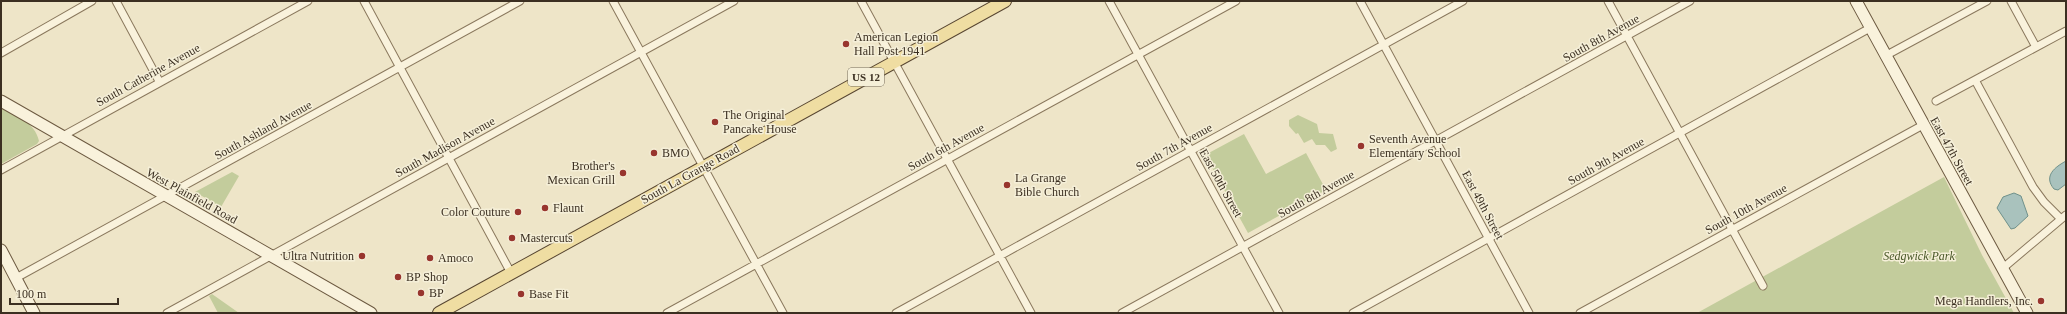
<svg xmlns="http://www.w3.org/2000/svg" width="2067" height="314" font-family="'Times New Roman',serif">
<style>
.green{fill:#c3cc9c}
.water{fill:#a9c2bd;stroke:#6f918b}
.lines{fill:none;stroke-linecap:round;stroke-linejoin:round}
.street-casing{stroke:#8a785d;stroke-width:9}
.secondary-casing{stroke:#6c5940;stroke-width:13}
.primary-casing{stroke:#584631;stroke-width:14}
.street{stroke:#f9f2dc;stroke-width:7}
.secondary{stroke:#f9f2dc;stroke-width:11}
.primary{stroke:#efdda2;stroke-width:12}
.poi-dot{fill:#98352e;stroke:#f5efd8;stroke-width:1.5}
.labels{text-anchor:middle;stroke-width:3;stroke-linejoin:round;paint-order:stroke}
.shield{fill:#f5efd8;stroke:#736958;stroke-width:1}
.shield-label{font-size:11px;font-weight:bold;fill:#3b2f21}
.poi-label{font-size:12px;fill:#3b2f21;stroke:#f5efd8;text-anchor:start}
.street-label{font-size:12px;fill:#3b2f21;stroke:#f5efd8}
.park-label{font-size:12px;font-style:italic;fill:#485727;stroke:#f5efd8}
</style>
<rect width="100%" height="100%" fill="#eee5c8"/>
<path class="green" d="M1,107C16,116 35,122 39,141L37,144L1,164Z
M1298,115L1317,124L1319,133L1333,134L1337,149L1331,152L1325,145H1316L1312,139L1304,143L1298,133L1296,134L1289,126V120Z
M1244,134L1266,174L1306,153L1326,190L1248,233L1205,155Z
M232,172L239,176L221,207L195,192Z
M1944,177L1982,255L2014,313H1697Z
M212,294L239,313H218L209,296Z"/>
<path class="water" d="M2066,161V184L2058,190L2054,189C2043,176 2055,167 2066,161Z
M2014,193L2021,196L2028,216L2015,228L2011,229L1997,208L2003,197Z"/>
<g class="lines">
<g class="street-casing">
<path id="street" d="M116,1L159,81
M364,1L511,273
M613,1L783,313
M861,1L1031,313
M1109,1L1279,313
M1360,1L1529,313
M1608,1L1763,286
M2011,1L2036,47
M1,53L92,1
M1885,56L1987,1
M1975,80L2033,187L2044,202L2061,219
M1936,101L2066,31
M1,170L308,1
M2003,268L2066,215
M16,278L520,1
M167,313L734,1
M667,313L1236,1
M896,313L1463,1
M1122,313L1690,1
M1353,313L1870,28
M1580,313L1923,125"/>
</g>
<g class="secondary-casing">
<path id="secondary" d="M1856,1L2027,313
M1,101L371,313
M1,250L34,313"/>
</g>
<g class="primary-casing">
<path id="primary" d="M439,313L1005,1"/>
</g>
<use href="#street" class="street"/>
<use href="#secondary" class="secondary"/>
<use href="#primary" class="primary"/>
</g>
<g class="poi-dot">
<circle cx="846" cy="44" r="4"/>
<circle cx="715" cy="122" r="4"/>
<circle cx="1361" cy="146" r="4"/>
<circle cx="654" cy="153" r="4"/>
<circle cx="623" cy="173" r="4"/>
<circle cx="1007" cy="185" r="4"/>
<circle cx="545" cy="208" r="4"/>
<circle cx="518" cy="212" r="4"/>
<circle cx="512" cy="238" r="4"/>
<circle cx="362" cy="256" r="4"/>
<circle cx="430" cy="258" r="4"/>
<circle cx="398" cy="277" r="4"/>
<circle cx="421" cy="293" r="4"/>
<circle cx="521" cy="294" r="4"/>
<circle cx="2041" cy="301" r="4"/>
</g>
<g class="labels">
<rect class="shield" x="848" y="68" width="36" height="18" rx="3"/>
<g class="shield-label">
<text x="866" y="81">US 12</text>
</g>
<g class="poi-label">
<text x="854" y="41">American Legion<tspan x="854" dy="14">Hall Post 1941</tspan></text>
<text x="723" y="119">The Original<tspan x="723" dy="14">Pancake House</tspan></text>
<text x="1369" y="143">Seventh Avenue<tspan x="1369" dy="14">Elementary School</tspan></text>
<text x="662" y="157">BMO</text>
<text x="615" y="170" text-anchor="end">Brother's<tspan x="615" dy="14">Mexican Grill</tspan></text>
<text x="1015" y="182">La Grange<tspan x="1015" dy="14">Bible Church</tspan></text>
<text x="553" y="212">Flaunt</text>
<text x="510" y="216" text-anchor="end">Color Couture</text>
<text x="520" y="242">Mastercuts</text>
<text x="354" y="260" text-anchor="end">Ultra Nutrition</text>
<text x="438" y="262">Amoco</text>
<text x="406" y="281">BP Shop</text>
<text x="429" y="297">BP</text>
<text x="529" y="298">Base Fit</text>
<text x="2033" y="305" text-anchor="end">Mega Handlers, Inc.</text>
</g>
<g class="street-label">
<text transform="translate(1601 38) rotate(-29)" y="4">South 8th Avenue</text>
<text transform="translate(148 75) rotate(-29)" y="4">South Catherine Avenue</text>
<text transform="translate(263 130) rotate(-29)" y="4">South Ashland Avenue</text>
<text transform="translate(445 147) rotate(-29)" y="4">South Madison Avenue</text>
<text transform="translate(946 147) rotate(-29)" y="4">South 6th Avenue</text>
<text transform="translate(1174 147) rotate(-29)" y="4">South 7th Avenue</text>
<text transform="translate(1952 151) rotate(61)" y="4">East 47th Street</text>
<text transform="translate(1606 161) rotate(-29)" y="4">South 9th Avenue</text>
<text transform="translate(690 174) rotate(-29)" y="4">South La Grange Road</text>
<text transform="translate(1221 183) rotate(61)" y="4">East 50th Street</text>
<text transform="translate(1316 194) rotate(-29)" y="4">South 8th Avenue</text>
<text transform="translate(192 196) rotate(29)" y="4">West Plainfield Road</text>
<text transform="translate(1483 205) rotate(62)" y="4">East 49th Street</text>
<text transform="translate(1746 209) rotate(-29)" y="4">South 10th Avenue</text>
</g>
<g class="park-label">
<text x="1919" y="260">Sedgwick Park</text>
</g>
</g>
<rect width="2067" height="314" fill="none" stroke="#3b2f21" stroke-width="4"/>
<path d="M10 298v6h108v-6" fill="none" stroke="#3b2f21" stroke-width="2"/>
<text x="16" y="298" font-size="12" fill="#3b2f21" stroke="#f5efd8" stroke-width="3" paint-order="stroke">100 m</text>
</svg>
